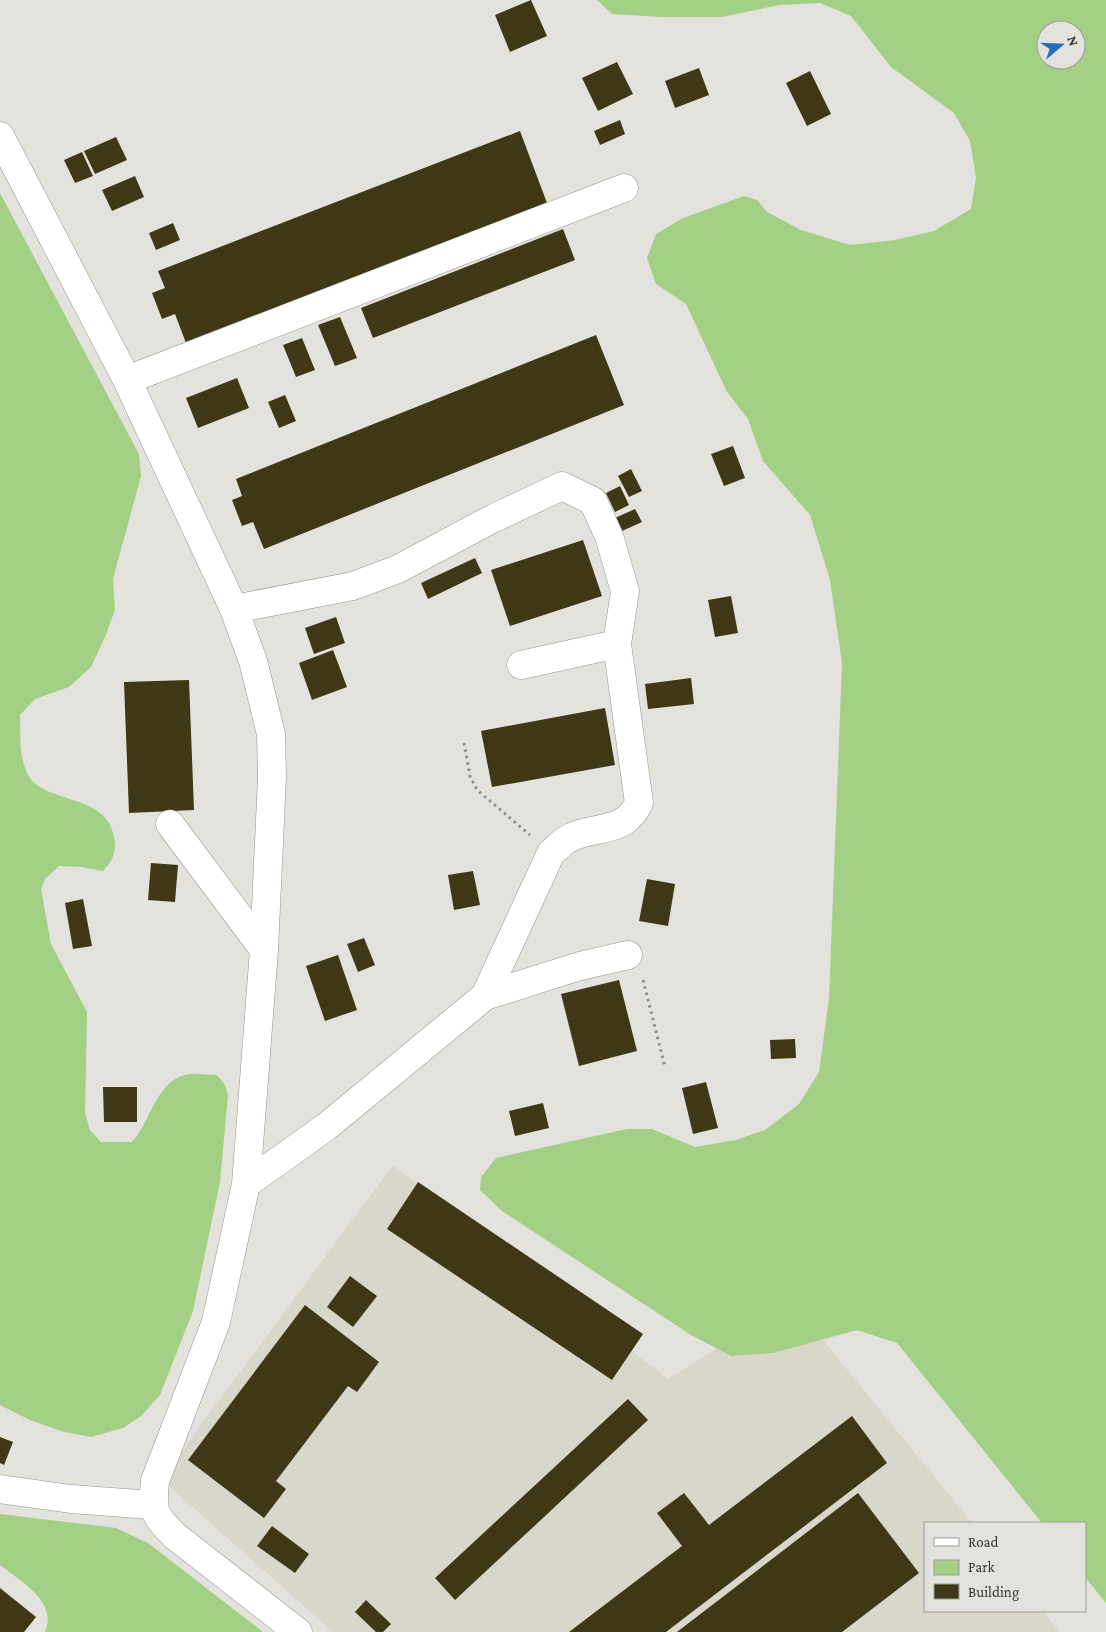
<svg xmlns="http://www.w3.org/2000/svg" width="1106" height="1632" font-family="'Crimson Pro',serif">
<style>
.built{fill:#d9d6ca}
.green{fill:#a4d086;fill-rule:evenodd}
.building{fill:#3f3816}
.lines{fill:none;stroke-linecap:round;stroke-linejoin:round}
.minor-casing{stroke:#95948f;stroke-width:29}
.path{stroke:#8e8e8a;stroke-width:3;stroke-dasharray:2.5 4;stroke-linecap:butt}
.minor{stroke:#fff;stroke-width:28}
</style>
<rect width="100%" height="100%" fill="#e3e2dc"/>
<path class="built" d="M393,1165L668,1379L792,1302L972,1523H925V1611H1043L1060,1632H333L161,1479Z"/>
<path class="green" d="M597,0H1106V1603L1085,1577V1523H1042L897,1343L857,1330L773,1353L731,1356L691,1335L502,1211L480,1190L481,1177L496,1158L627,1129H652L695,1147L736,1140L765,1130L799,1104L819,1072L829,999L842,663L830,580L810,515L763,461L748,419L727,392L686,304L656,284L647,258L656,234L683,218L744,196L757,200L767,212L801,230L850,245L895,240L934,231L971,209L976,178L970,141L954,113L891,67L851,16L820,3L779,5L722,17H662L612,14ZM1046,30H1076V60H1046Z
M0,193L139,454L141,476L113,579L115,610L105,637L91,667L69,687L35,699L20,715C21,735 18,760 30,778C49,804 107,794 114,837C117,851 113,861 103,871L81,867L59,866L45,879L41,889L51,944L87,1012L85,1113L90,1130L101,1142H132C152,1121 155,1079 190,1074C198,1073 208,1075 217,1075L225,1085L228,1095L220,1182L193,1311L160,1395L141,1416L123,1428L91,1437L64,1432L30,1420L0,1405Z
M0,1514L116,1528L148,1543L263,1632H45C58,1601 20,1581 0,1565Z"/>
<path class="building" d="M531,0L547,36L510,52L495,15Z
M617,62L633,94L598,111L582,78Z
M699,68L709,95L675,108L665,81Z
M810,71L831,114L807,126L786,83Z
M620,120L625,134L600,145L594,131Z
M520,131L547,203L186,343L175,314L162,319L152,293L165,288L158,271Z
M116,137L127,160L95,174L84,151Z
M82,152L93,176L75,183L64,160Z
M135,176L144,197L112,211L102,190Z
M173,223L180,240L156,250L149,233Z
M563,229L575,260L373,338L361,308Z
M340,317L357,358L335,366L318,325Z
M596,335L624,405L264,549L253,522L242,526L232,500L242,496L236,479Z
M302,338L315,370L296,377L283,345Z
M237,378L249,408L198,428L186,398Z
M285,395L296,421L279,428L268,402Z
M733,446L745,478L724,486L711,454Z
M631,469L642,491L629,497L618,476Z
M620,486L629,505L615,512L606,493Z
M635,509L642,522L622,531L615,518Z
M583,540L602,596L510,626L491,570Z
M475,558L482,573L428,599L421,583Z
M731,596L738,633L715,637L708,600Z
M336,617L345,643L314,654L305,628Z
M333,650L347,687L312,700L299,663Z
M691,678L694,704L648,709L645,684Z
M189,680L194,810L129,813L124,682Z
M605,708L615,765L492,787L481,731Z
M151,863L178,865L175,902L148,900Z
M473,871L480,905L454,910L448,875Z
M647,879L675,884L668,926L639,921Z
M83,899L92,946L73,949L65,903Z
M364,938L375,965L358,972L347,944Z
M338,955L357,1010L325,1021L306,966Z
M619,980L637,1051L579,1066L561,994Z
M795,1039L796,1058L771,1059L770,1040Z
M706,1082L718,1128L693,1134L682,1088Z
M103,1087H137V1122H104Z
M543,1103L549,1128L515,1136L509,1111Z
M418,1182L643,1334L612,1380L387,1229Z
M350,1276L377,1296L353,1327L327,1307Z
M305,1305L379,1362L357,1392L348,1386L276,1481L286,1489L264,1518L188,1460Z
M628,1399L648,1420L455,1600L435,1578Z
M852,1416L887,1463L666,1632H569L682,1546L657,1513L684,1493L709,1525Z
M0,1437L13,1442L4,1465L0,1463Z
M858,1493L919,1573L842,1632H677Z
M272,1526L309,1554L295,1573L257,1546Z
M0,1588L36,1617L24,1632H0Z
M366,1600L391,1624L383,1632H376L355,1612Z"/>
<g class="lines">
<g class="minor-casing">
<path id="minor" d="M0,136L127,380L234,609L253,661L271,734L272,777L264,950L246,1184L216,1322L155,1481C152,1511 153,1514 175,1536L298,1632
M127,380L624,188
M234,609L353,586L398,569L494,518L562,486L593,501L609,536L625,591L617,644L639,803C624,836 592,824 566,840C561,843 556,849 551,853L485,996
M521,665L617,644
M170,824L264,950
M246,1184L326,1127L485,996L580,966L628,955
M0,1489L71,1499L152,1505"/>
</g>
<path class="path" d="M464,743L470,776L477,790L530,835
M643,980L665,1067"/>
<use href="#minor" class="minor"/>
</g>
<rect x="924" y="1522" width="162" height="90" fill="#e3e2dc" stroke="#9d9d98"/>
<rect x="934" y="1538" width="25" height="8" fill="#ffffff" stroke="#9d9d98"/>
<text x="968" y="1547" font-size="15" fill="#353533">Road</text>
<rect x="934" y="1560" width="25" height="15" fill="#a4d086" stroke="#9d9d98"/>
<text x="968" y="1572" font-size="15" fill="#353533">Park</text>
<rect x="934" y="1584" width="25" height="15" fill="#3f3816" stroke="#9d9d98"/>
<text x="968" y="1597" font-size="15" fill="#353533">Building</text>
<g transform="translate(1061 45) rotate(71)"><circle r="24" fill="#e3e2dc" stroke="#9d9d98"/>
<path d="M0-4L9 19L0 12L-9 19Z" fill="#256dbe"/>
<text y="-8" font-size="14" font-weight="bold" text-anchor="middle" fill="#353533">N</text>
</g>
</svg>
